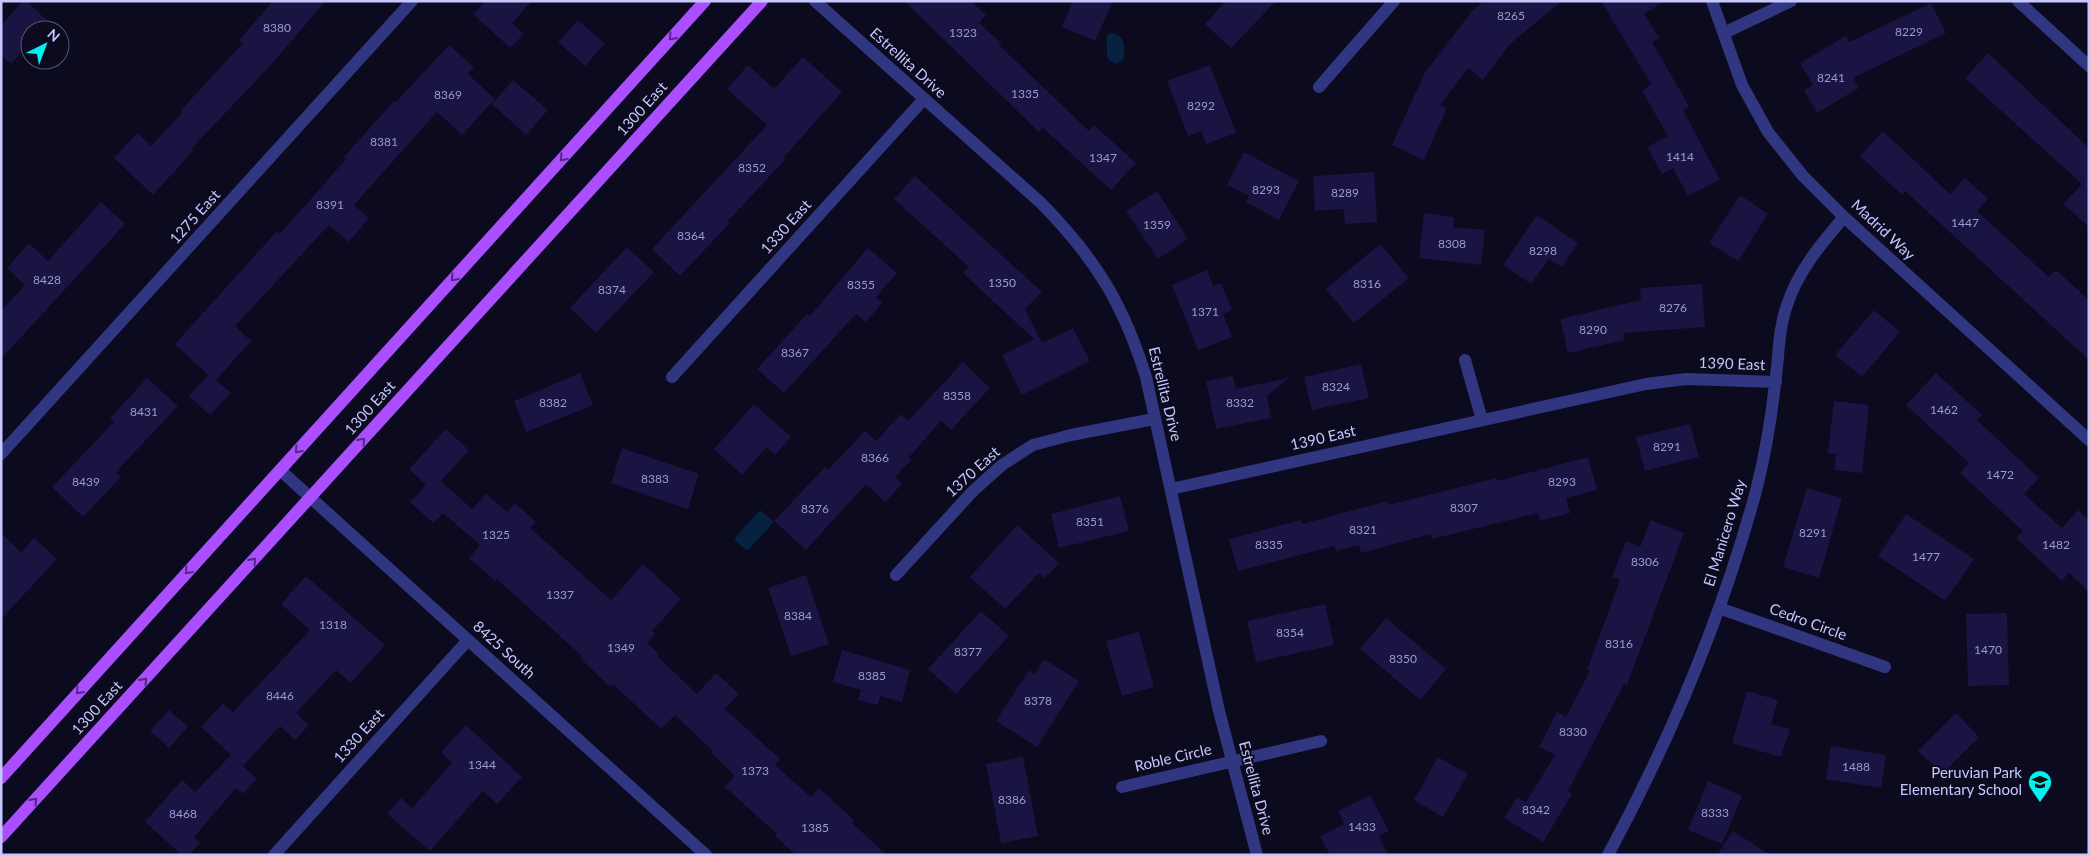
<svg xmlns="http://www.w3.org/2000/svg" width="2090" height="856" font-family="Lato,sans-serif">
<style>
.water{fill:#072240}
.building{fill:#191441}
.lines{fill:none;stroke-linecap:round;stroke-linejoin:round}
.minor{stroke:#313681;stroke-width:12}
.primary{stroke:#aa4eff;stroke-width:12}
.oneway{stroke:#532983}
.labels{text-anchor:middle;stroke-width:4;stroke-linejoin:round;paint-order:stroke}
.number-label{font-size:12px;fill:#9c9ad0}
.street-label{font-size:15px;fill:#c7c7ff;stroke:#0b0a1e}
.poi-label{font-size:15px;fill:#c7c7ff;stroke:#0b0a1e;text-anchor:end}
</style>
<rect width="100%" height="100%" fill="#0b0a1e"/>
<path class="water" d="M1110,33C1125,33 1126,49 1123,60L1116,64C1106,61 1107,57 1107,48C1107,43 1106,40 1107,35Z
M760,510L774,522L747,551L734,539Z"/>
<path class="building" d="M23,1H26L58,30H30V43L11,64L1,55V26Z
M273,1H326L269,67L192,148L194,150L153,195L114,158L137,133L151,146L183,112L181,110L243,43L239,40Z
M486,1H532L512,23L524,34L510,48L473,14Z
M904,1H971L986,15L979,23L1001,43L999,45L1089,131L1094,125L1136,163L1111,190L1043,128L1039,132Z
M1073,1H1113L1095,41L1062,27Z
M1226,1H1276L1231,48L1205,24Z
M1484,1H1562L1509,45L1483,80L1468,68L1440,105L1447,108L1424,160L1392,145L1424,74L1472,11Z
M1601,1H1665L1644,14L1659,38L1652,42L1689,106L1683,110L1720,180L1688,196L1673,168L1662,174L1647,147L1668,136L1642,91L1651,84Z
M1931,3L1946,33L1853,78L1859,88L1817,113L1804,90L1813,85L1800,63L1846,36L1849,42Z
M578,20L605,44L585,66L558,42Z
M449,45L474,67L468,74L495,99L462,135L437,112L354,205L369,218L349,242L329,225L235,326L251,341L216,380L231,393L210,415L189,396L208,375L175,344L277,231L280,234L346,159L344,157L394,101L396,102Z
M1988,53L2089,148V227L2063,204L2082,184L1965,78Z
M803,57L842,92L783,158L785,160L728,221L730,223L680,276L652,249L767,125L727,89L748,65L774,89Z
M1210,65L1236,133L1206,144L1201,131L1188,136L1167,81Z
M513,80L548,110L526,135L492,104Z
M1883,131L1950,194L1965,178L1988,199L1977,211L2049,277L2056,270L2089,300V360L1905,191L1902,195L1860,156Z
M1244,152L1299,181L1279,220L1246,202L1249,196L1227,185Z
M1374,172L1377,222L1345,224L1344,209L1315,211L1313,176Z
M915,176L1042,292L1025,309L1042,343L1073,328L1090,361L1022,395L1002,355L1034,339L963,273L969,267L894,199Z
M1157,191L1188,239L1158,259L1126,211Z
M1740,195L1768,214L1738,261L1709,243Z
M101,202L125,224L1,359V311L25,285L7,268L29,243L48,261Z
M1424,213L1454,217L1453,227L1485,230L1481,265L1419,258Z
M1537,215L1578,243L1562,267L1549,259L1531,284L1503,265Z
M1380,244L1409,278L1354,323L1326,289Z
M627,247L654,272L596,333L570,308Z
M868,248L897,273L876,297L882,303L866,322L856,314L784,393L757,369L807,314L810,316Z
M1207,270L1213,286L1221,283L1232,310L1223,314L1232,337L1198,350L1172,285Z
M1702,284L1705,327L1623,333L1625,340L1568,353L1560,319L1641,300L1640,288Z
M1874,310L1900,332L1862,377L1835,355Z
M963,362L990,388L951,430L941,421L909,457L911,460L895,477L902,484L885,502L866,484L806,550L774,521L825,467L828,470L865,431L876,441L901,414L908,421Z
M1361,364L1369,398L1312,410L1304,377Z
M580,373L593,405L526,432L514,401Z
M1936,373L1982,415L1977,420L2039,478L2024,494L2062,528L2078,510L2089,520V592L2069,573L2062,581L2016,538L2023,531L1960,473L1969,463L1906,405Z
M1233,376L1236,389L1289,378L1267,396L1271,418L1216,429L1206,381Z
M147,378L178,406L116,472L121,477L83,517L52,487L114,422L110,418Z
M1834,401L1869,405L1862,473L1834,470L1836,454L1828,453Z
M754,404L791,437L775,455L767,447L742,475L714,449Z
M1690,424L1699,457L1645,471L1636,437Z
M446,429L469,450L441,481L472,509L486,494L507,512L515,503L536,522L530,528L611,600L643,564L681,599L652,631L655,634L647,643L659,654L657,656L697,694L716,673L739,694L725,709L780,759L775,765L811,797L819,788L854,820L852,823L887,855H796L775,836L777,834L725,787L735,776L711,753L713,751L675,715L661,729L613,684L610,687L580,658L582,656L497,579L495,581L469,558L480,545L443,513L433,523L410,502L426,485L409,469Z
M622,448L699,474L688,509L611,483Z
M1588,457L1597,490L1566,498L1570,513L1540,521L1538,513L1432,539L1431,534L1361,553L1359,545L1336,551L1334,546L1238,571L1229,539L1301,520L1302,524L1387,501L1388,505L1496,478L1497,481Z
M1807,488L1842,498L1819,578L1783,567Z
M1120,496L1129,531L1059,548L1051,514Z
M1906,514L1974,559L1945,601L1878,556Z
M1651,520L1684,533L1627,685L1624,684L1568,791L1572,794L1543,842L1504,818L1517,797L1526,802L1555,755L1539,747L1557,712L1566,717L1590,671L1587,670L1620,580L1612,577L1626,541L1640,547Z
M1017,525L1059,563L1045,578L1039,573L1005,609L970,577Z
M1,533L21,552L34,538L57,559L1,619Z
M806,575L829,644L791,656L768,588Z
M306,576L385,645L351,683L336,670L296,713L309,725L295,740L280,726L243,766L201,727L223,703L233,712L310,630L281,604Z
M1325,604L1334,645L1256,662L1247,621Z
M981,611L1009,636L956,694L928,669Z
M2007,613L2009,685L1968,686L1966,614Z
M1386,618L1446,669L1420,700L1360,649Z
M1139,632L1154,687L1122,696L1106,641Z
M842,650L910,670L902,702L880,696L878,705L858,700L861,690L833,682Z
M1044,659L1079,681L1037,747L996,721L1029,670L1035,674Z
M1747,691L1778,700L1771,724L1790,729L1781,757L1732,743Z
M169,710L188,727L169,748L150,731Z
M1956,713L1979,737L1942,774L1918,751Z
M466,725L522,777L497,804L483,791L430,851L387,814L401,798L412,808L452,763L441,752Z
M1831,746L1886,755L1881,788L1826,779Z
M231,755L257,779L243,794L236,788L194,837L200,843L189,855H182L145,822L182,780L195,792Z
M1023,757L1038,836L1001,843L986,764Z
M1438,757L1468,774L1443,817L1414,800Z
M1708,781L1742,796L1722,844L1688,830Z
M1370,795L1389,831L1379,836L1388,855H1330L1320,836L1344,824L1338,811Z
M1733,831L1770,855H1717Z"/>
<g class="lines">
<path class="minor" d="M815,1L1041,203C1095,258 1123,303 1146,377L1219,711L1257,855
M1712,1L1742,85L1768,132L1803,176L1844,217L2089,440
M2018,1L2089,66
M1724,33L1791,1
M1319,87L1394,1
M1465,360L1482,420
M672,377L924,99
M1,454L412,1
M280,470L706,855
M1171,489L1646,384L1686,379L1776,382
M896,575L973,491L1002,465L1033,445L1071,435L1154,419
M1719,608L1885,667
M1122,787L1321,741
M274,855L468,640
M1608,855C1671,738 1721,620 1756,491C1765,456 1771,420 1775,384C1779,358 1778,330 1787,305C1798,271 1821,244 1844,217"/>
<path class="primary" d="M1,778L705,1
M1,837L762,1"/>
</g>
<defs><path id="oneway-chevron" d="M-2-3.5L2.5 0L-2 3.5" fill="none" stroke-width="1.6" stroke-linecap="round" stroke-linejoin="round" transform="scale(1.25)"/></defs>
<g class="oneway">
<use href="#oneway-chevron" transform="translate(672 37) rotate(132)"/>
<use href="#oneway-chevron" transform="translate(563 158) rotate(132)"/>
<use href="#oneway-chevron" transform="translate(454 278) rotate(132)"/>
<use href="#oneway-chevron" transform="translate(362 441) rotate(-48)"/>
<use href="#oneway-chevron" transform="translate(298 450) rotate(132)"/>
<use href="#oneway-chevron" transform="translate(253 561) rotate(-48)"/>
<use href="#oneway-chevron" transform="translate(188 571) rotate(132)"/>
<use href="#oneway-chevron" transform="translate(144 681) rotate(-48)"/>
<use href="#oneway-chevron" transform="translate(79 691) rotate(132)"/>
<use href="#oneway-chevron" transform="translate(34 801) rotate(-48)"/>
</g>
<defs>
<g id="school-pin" transform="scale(1.25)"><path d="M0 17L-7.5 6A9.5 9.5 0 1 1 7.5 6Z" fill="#00f2f0" stroke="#0b0a1e"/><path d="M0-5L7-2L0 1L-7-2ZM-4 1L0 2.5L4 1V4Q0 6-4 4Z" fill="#111"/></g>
</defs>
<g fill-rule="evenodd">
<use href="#school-pin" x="2040" y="782"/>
</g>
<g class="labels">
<g class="number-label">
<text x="1511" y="20">8265</text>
<text x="277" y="32">8380</text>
<text x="1909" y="36">8229</text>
<text x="963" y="37">1323</text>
<text x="1831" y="82">8241</text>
<text x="1025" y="98">1335</text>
<text x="448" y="99">8369</text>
<text x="1201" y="110">8292</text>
<text x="384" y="146">8381</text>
<text x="1680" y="161">1414</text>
<text x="1103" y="162">1347</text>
<text x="752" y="172">8352</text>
<text x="1266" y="194">8293</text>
<text x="1345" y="197">8289</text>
<text x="330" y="209">8391</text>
<text x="1965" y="227">1447</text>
<text x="1157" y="229">1359</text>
<text x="691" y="240">8364</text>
<text x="1452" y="248">8308</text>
<text x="1543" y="255">8298</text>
<text x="47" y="284">8428</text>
<text x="1002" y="287">1350</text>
<text x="1367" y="288">8316</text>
<text x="861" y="289">8355</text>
<text x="612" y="294">8374</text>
<text x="1673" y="312">8276</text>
<text x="1205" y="316">1371</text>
<text x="1593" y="334">8290</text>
<text x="795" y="357">8367</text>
<text x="1336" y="391">8324</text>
<text x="957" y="400">8358</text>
<text x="553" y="407">8382</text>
<text x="1240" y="407">8332</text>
<text x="1944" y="414">1462</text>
<text x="144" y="416">8431</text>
<text x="1667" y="451">8291</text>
<text x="875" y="462">8366</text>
<text x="2000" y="479">1472</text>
<text x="655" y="483">8383</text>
<text x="86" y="486">8439</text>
<text x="1562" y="486">8293</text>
<text x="1464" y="512">8307</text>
<text x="815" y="513">8376</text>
<text x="1090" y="526">8351</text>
<text x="1363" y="534">8321</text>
<text x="1813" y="537">8291</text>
<text x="496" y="539">1325</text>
<text x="1269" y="549">8335</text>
<text x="2056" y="549">1482</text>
<text x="1926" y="561">1477</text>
<text x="1645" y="566">8306</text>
<text x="560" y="599">1337</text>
<text x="798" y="620">8384</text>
<text x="333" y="629">1318</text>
<text x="1290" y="637">8354</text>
<text x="1619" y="648">8316</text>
<text x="621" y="652">1349</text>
<text x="1988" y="654">1470</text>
<text x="968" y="656">8377</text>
<text x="1403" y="663">8350</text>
<text x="872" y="680">8385</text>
<text x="280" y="700">8446</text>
<text x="1038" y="705">8378</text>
<text x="1573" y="736">8330</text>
<text x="482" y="769">1344</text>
<text x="1856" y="771">1488</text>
<text x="755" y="775">1373</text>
<text x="1012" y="804">8386</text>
<text x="1536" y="814">8342</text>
<text x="1715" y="817">8333</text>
<text x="183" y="818">8468</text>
<text x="1362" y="831">1433</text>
<text x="815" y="832">1385</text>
</g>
<g class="street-label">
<text transform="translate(908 63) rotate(42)" y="5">Estrellita Drive</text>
<text transform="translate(642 109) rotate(-48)" y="5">1300 East</text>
<text transform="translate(195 217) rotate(-48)" y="5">1275 East</text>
<text transform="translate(786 227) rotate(-48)" y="5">1330 East</text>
<text transform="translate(1883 230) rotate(43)" y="5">Madrid Way</text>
<text transform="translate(1732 364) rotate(2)" y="5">1390 East</text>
<text transform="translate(1165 394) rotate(76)" y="5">Estrellita Drive</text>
<text transform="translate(370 408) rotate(-48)" y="5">1300 East</text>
<text transform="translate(1323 438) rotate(-13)" y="5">1390 East</text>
<text transform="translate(973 472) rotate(-42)" y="5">1370 East</text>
<text transform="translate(1725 533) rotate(-73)" y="5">El Manicero Way</text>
<text transform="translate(1808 622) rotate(20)" y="5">Cedro Circle</text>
<text transform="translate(504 650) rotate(42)" y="5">8425 South</text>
<text transform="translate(97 708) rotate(-48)" y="5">1300 East</text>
<text transform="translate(359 736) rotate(-48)" y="5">1330 East</text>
<text transform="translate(1173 758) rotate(-13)" y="5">Roble Circle</text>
<text transform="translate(1256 788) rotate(75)" y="5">Estrellita Drive</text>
</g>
<g class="poi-label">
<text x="2022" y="778">Peruvian Park<tspan x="2022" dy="17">Elementary School</tspan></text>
</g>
</g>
<rect width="2090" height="856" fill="none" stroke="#c7c7ff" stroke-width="5"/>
<g transform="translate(45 45) rotate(42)"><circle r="24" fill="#0b0a1e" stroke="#565678"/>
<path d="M0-4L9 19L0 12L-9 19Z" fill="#00f2f0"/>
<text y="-8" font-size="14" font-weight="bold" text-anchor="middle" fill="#c7c7ff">N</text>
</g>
</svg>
